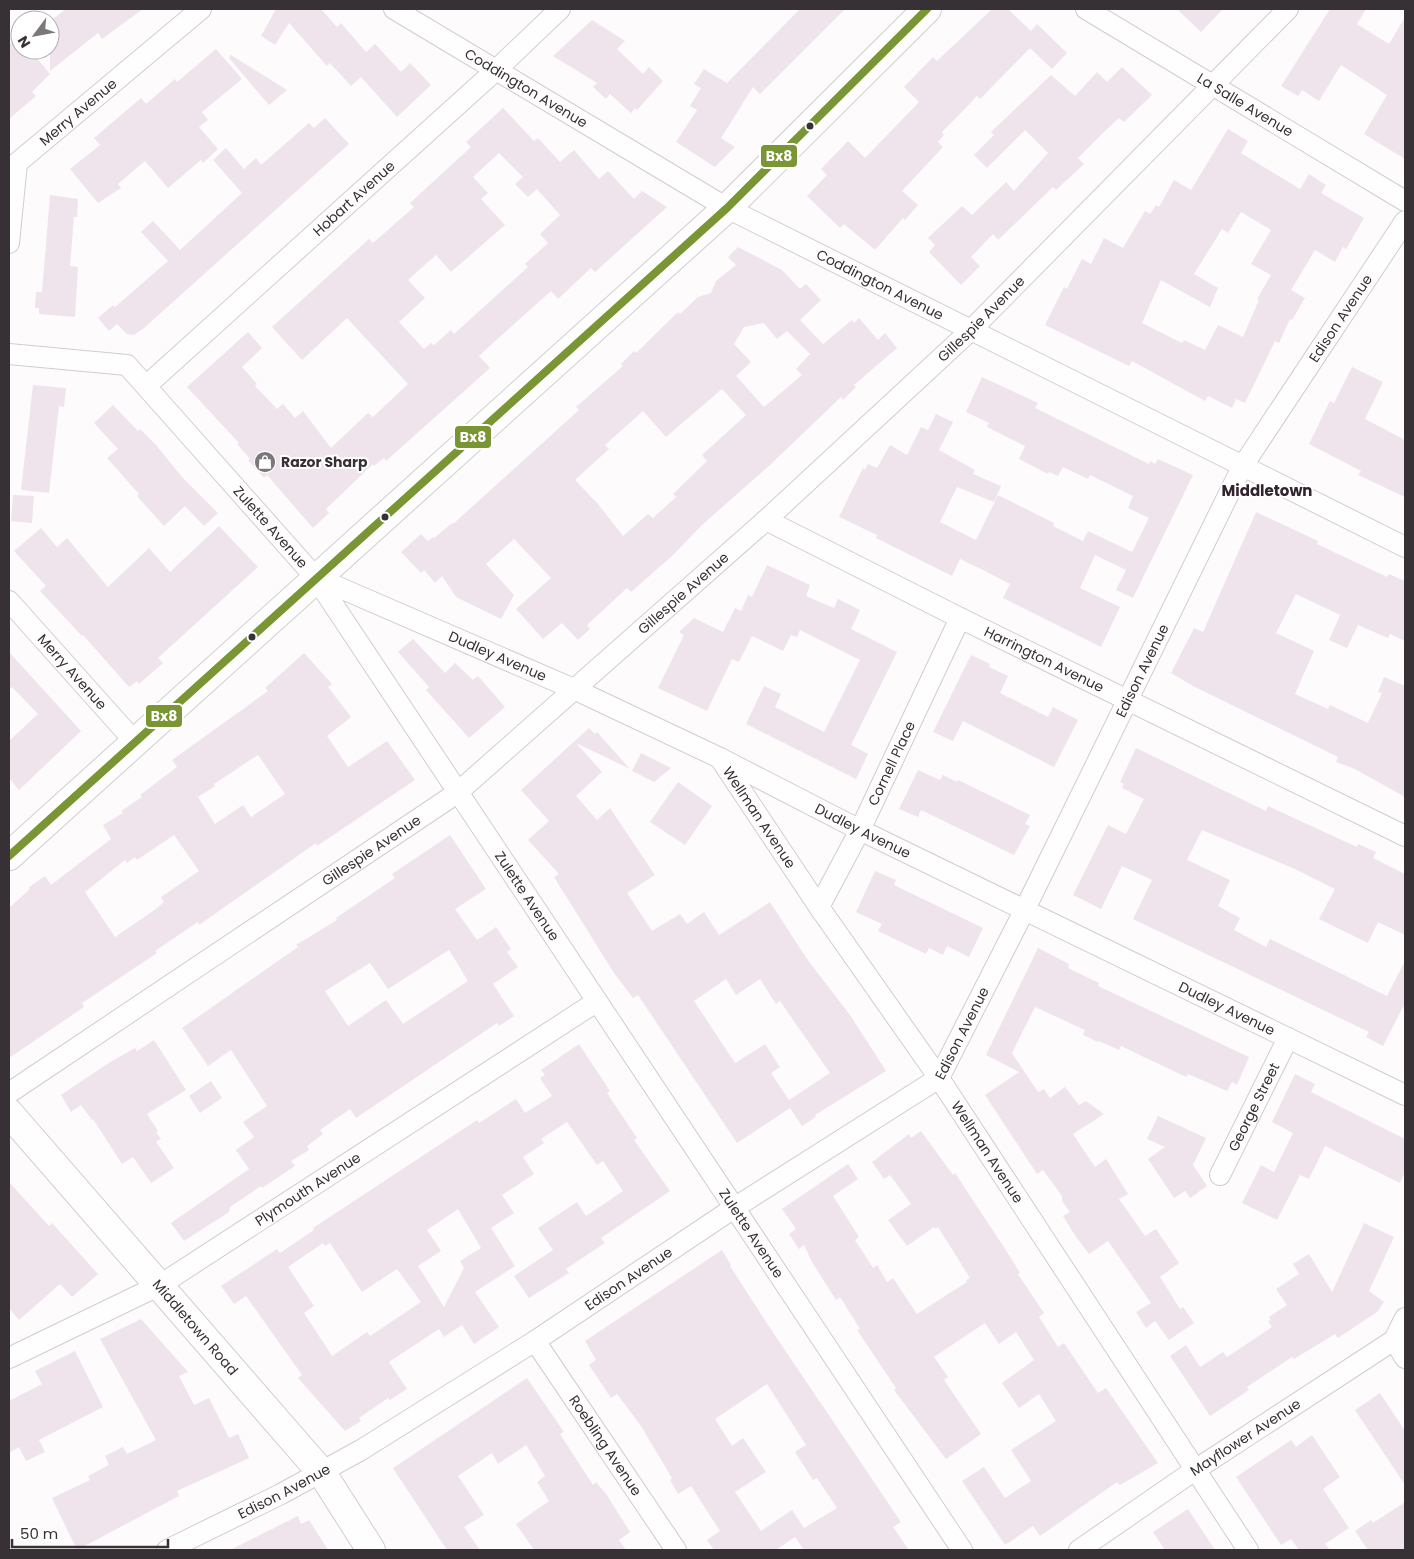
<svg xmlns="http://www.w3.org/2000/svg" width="1414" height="1559" font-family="Poppins,sans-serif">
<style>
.building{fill:#efe4eb;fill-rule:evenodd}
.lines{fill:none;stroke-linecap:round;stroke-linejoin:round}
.street-casing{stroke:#d1cdcf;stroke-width:22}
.secondary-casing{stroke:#d1cdcf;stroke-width:30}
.street{stroke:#fffeff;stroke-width:20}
.secondary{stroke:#fffeff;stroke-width:28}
.bus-1-casing{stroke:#fff;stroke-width:11}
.bus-1{stroke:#799534;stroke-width:8}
.bus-dot{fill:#373035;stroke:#fff;stroke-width:2}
.labels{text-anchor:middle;stroke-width:4;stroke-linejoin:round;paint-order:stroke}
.street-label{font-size:14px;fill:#373035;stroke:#fff}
.poi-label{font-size:14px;font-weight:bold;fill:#373035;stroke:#fff;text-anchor:start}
.neighbourhood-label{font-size:15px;font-weight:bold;fill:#32242d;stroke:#fff}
.line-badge{stroke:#fff;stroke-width:2}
.badge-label{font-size:14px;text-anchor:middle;font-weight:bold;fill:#fff}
</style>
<rect width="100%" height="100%" fill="#fdfbfc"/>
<path class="building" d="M66,9H143L102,39L98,33L50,71V21Z
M276,9H321L337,27L341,23L366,52L375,44L401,72L410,63L431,85L397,117L361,77L351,86L330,63L327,66L289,23L275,45L261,36Z
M800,9H845L760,94L753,87L721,138L735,147L715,167L676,142L697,110L690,106L701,88L694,84L704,69L727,83Z
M992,9H1008L1031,31L1037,24L1067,53L1052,69L1030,48L980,99L977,96L961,113L942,132L944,135L938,142L943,147L902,191L918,205L905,220L903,218L875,250L844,224L840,228L807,196L827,175L821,169L848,141L865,158L919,102L904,87L933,57L937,61Z
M1177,9H1223L1201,32Z
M1330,9H1366L1357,24L1389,44L1405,17V159L1364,134L1387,95L1341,65L1319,101L1302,90L1298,96L1281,86Z
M592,20L625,41L617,49L643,74L649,67L663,81L637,110L635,108L631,113L610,94L606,99L593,87L597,83L553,56Z
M19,36L20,50H30L50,74L32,92L36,96L9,119V45Z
M216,49L242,79L202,112L208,120L199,127L218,149L203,163L201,160L168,188L145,161L118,184L121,188L98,203L70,169L100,145L94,138L141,98L146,104L175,79L177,82Z
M231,55L287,90L269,105L229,58Z
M1122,67L1152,95L1124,122L1119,118L1104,132L1078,158L1084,164L1056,190L1053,187L998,240L993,234L971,257L980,266L961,285L929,252L935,245L928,238L962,206L972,215L1006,182L1014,191L1048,153L1025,130L987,168L974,155L994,135L991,132L1051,75L1075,96L1097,72L1107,82Z
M503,108L534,141L538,138L560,162L574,150L599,179L608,171L634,199L642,191L667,207L595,272L591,268L558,299L551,291L493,343L479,356L490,368L386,461L384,458L374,466L373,464L326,509L329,513L313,528L267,475L264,478L248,460L250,459L237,444L239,443L187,387L248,332L262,348L242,367L257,384L255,386L277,409L283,404L295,418L303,411L331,448L368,413L373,417L408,384L347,318L302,360L272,327L369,239L373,243L414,207L410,203L471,147L466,142ZM499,153L523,177L515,184L528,197L537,189L560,215L540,234L548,243L525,264L528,267L454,334L451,330L434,345L431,343L424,349L399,322L425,298L408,280L436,255L451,272L505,225L481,199L488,193L473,177Z
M325,118L349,144L144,328L134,335L127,334L117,324L109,331L98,318L113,305L115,307L168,261L141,232L153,221L180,250L242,193L213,160L226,148L244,169L256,158L261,165L309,123L314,128Z
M1228,129L1248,141L1241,153L1300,189L1309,174L1326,185L1321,193L1364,218L1346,249L1343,247L1335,262L1315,250L1291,290L1305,298L1292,320L1290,319L1279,343L1275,341L1245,403L1236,399L1232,408L1208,396L1205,401L1132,361L1129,366L1045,325L1064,287L1067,289L1082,259L1091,264L1104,238L1123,248L1145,211L1150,214L1156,205L1159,207L1174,180L1191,190ZM1241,212L1271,230L1251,264L1271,275L1257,299L1259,300L1243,337L1218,325L1205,350L1184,340L1182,343L1142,323L1161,280L1210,307L1218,288L1194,274L1222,229L1228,233Z
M50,195L78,199L77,217H74L70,266L78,267L75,317L39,314V308H35L36,292H42Z
M738,247L782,270L800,289L806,284L821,300L800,320L823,344L852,320L854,323L859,318L878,340L885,333L897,348L854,385L856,387L843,400L841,397L770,465L702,525L672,556L631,592L627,588L587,625L590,629L578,640L562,623L543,639L516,609L551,578L514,539L486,564L514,595L501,619L456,597L442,576L435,583L424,570L421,573L401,552L421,534L428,541L433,537L434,538L452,523L453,524L579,410L576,407L623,366L621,364L634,351L636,353L678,312L680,314L698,297L711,293L716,281L736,265L728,257ZM764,323L777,339L787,331L810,354L796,369L802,375L764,407L736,376L751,362L734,344L744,327ZM722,389L746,415L702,455L707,461L673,494L676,497L653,518L648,514L623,536L598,504L575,480L609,449L605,445L643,411L666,437Z
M1352,367L1383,382L1365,419L1405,440V497L1358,475L1361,471L1309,444L1330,401L1334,403Z
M982,377L1038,403L1035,408L1149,464L1150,461L1155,464L1158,459L1193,475L1133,598L1116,590L1126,570L1095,555L1080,588L1120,607L1101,647L1003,598L1010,584L983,570L960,559L952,576L876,538L877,535L839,517L863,468L865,470L868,464L877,468L890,445L907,455L921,427L928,430L936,414L953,422L939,450L975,470L973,474L1001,486L994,502L957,487L940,522L976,540L998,495L1054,523L1053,526L1083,541L1088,531L1132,552L1149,518L1128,508L1133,496L1090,475L1088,479L1063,467L1058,476L1049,472L1048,474L1019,459L1025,446L987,427L989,423L966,412Z
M33,385L66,388L64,407L59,406L49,493L21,490Z
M113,405L138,431L140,429L156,445L182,477L218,513L204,526L185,506L164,526L137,496L139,494L107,458L118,449L94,423Z
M13,495L34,496L32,523L11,521Z
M1256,512L1318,541L1317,544L1387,577L1389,574L1405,581V641L1390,634L1388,638L1358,625L1347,648L1329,640L1340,615L1296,594L1276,633L1314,651L1295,694L1328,709L1330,705L1368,723L1382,693L1378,692L1384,677L1405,686V797L1355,769L1336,762L1338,757L1193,686L1171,673L1194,628L1203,632Z
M219,526L258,567L158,658L163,663L139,684L137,681L129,687L83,635L82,636L40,591L46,586L14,551L41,528L57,547L67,538L108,587L149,548L170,572Z
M767,565L810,585L806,596L834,608L838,599L860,610L851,629L897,652L851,745L868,754L856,779L746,724L764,686L781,694L775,707L824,732L860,660L800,630L797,637L791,635L783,651L752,636L739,662L732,659L707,711L658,688L684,635L679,632L694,618L723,632L735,608L741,611L748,595L752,597Z
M413,639L445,673L455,663L473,680L478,676L505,707L469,738L426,690L429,687L398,652Z
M9,652L81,731L19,790L9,778V741L38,714L12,687L9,691Z
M304,653L332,684L328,687L351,717L327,736L348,767L387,741L415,780L317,846L316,843L199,925L198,922L155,951L157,953L82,1003L84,1007L9,1058V908L30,889L28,888L45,876L51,885L111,839L103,825L123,813L121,811L142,797L140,795L177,767L172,760L268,691L265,688ZM258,755L285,794L251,817L243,805L215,824L198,797L215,786L214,784ZM174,835L199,871L161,897L164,902L153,911L115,937L85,892L125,860L127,863L135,857L137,860Z
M971,655L990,664L989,667L1008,676L1000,693L1048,717L1053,707L1078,720L1054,767L963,721L953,741L933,732Z
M589,728L595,734L597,732L630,769L576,743L602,772L576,796L597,820L610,808L655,875L627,893L652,931L680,914L687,924L704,912L719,935L770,902L807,959L850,1015L886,1071L815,1115L816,1117L802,1126L790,1108L737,1143L638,995L633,998L614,973L554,877L559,874L528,840L549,821L521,790ZM726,979L736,995L760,979L776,1004L780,1001L789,1014L830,1073L789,1100L771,1073L780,1067L765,1044L735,1063L694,1001Z
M1136,748L1266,811L1268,806L1357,847L1358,844L1376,852L1373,858L1405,874V935L1378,922L1368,943L1319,919L1335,889L1295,869L1202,830L1187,860L1230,880L1218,906L1240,918L1234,930L1266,947L1270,939L1387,996L1405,961V1003L1383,1046L1366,1037L1369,1032L1133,919L1152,880L1122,866L1101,909L1073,895L1108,825L1126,834L1144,799L1122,788L1124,784L1120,782Z
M641,753L671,768L654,782L632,771Z
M918,770L940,780L943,775L957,782L958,780L1030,815L1025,824L1030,826L1014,855L921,810L918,817L899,809Z
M678,782L712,806L685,845L650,822Z
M450,835L486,889L455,909L477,940L496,927L511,949L507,952L518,967L493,984L514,1016L499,1026L497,1023L356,1118L350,1109L320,1130L323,1134L307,1146L309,1150L291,1161L295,1166L262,1188L261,1186L230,1207L229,1212L184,1241L171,1223L249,1169L236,1150L254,1137L243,1122L267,1106L231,1050L208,1066L182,1028L298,947L296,945L337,920L336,918L395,878L392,874ZM449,950L468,981L403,1024L386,1000L348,1026L325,991L370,963L388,989Z
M875,871L896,880L894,885L983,928L969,957L947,946L943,955L929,948L926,954L878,931L882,924L856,912Z
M1038,948L1069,964L1068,968L1099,983L1098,986L1249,1057L1237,1085L1232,1082L1227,1091L1188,1074L1186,1077L1121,1046L1119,1050L1099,1041L1098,1042L1083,1035L1085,1030L1035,1007L1012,1053L1038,1092L1044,1089L1050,1098L1065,1087L1079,1105L1086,1101L1104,1114L1073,1134L1095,1167L1106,1159L1128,1194L1119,1199L1145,1236L1156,1229L1179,1263L1160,1277L1180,1309L1183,1307L1194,1323L1169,1340L1155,1321L1146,1328L1136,1312L1151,1303L1108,1241L1089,1254L1076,1237L1063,1216L1070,1212L1062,1201V1196L1043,1170L1037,1174L985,1095L1019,1072L986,1055Z
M154,1040L186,1090L147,1114L158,1131L156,1132L161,1139L156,1142L174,1168L151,1183L133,1157L122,1164L93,1119L92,1120L81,1105L71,1112L61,1095L107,1064L135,1048L137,1051Z
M579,1044L610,1091L607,1093L637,1138L634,1140L670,1191L601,1238L605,1243L566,1269L569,1273L529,1298L514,1276L553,1250L538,1228L577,1202L586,1216L623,1191L603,1161L597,1165L567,1122L541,1139L544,1143L523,1157L534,1174L502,1195L514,1213L491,1228L515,1266L475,1292L499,1327L474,1344L462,1325L444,1337L439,1329L389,1362L407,1389L390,1400L388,1398L359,1418L361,1421L345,1431L298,1378L302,1375L246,1296L234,1304L221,1286L277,1249L280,1253L314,1230L313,1228L477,1120L479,1123L516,1099L525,1113L552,1096L540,1078L545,1075L541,1070ZM458,1209L481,1248L460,1261L464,1268L444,1307L418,1266L441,1251L427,1230ZM323,1243L325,1246L330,1243L362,1292L397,1269L421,1302L370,1336L367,1332L332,1356L304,1313L314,1306L288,1267Z
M1295,1074L1315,1084L1311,1092L1405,1139V1172L1400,1183L1325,1146L1309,1179L1300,1175L1277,1220L1242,1203L1261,1165L1274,1172L1293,1133L1272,1122Z
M211,1081L222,1098L200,1113L189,1096Z
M1158,1116L1206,1138L1193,1165L1207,1186L1190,1198L1185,1191L1174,1198L1148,1159L1165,1147L1147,1139Z
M921,1131L953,1175L955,1173L1007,1252L1020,1273L1018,1274L1044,1313L1039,1317L1058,1347L1064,1343L1098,1393L1106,1388L1158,1463L1120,1485L1117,1482L1040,1536L1033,1526L1005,1545L962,1481L984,1467L1005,1498L1031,1481L1011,1450L1056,1421L1039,1394L1019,1408L1002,1383L1034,1360L1016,1332L999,1344L985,1323L934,1357L948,1377L944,1380L981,1434L946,1459L894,1390L896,1388L857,1330L860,1329L840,1297L836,1300L812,1262L804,1245L799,1249L789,1234L796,1229L782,1209L848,1164L858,1179L833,1196L859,1237L855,1240L873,1268L877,1265L887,1282L893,1278L917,1314L967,1282L966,1280L970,1278L938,1227L935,1229L934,1227L907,1246L888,1220L911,1204L890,1175L884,1179L872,1162L909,1134L911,1138Z
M9,1182L49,1226L52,1223L98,1274L72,1297L60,1284L19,1320L9,1308Z
M1364,1223L1394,1237L1369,1291L1384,1302L1377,1312L1338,1338L1335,1334L1294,1359L1292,1357L1247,1387L1249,1390L1210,1416L1170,1356L1186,1345L1200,1367L1223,1352L1227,1357L1272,1327L1268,1321L1271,1320L1269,1317L1287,1305L1276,1289L1299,1274L1293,1264L1309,1254L1332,1292Z
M722,1250L731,1265L730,1266L768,1325L901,1522L893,1527L909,1550H804L795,1537L776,1550H714L707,1540L720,1531L691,1486L678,1494L670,1480L672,1478L641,1426L617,1394L611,1398L589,1365L596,1360L585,1341ZM767,1384L806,1445L795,1452L813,1480L817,1478L837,1508L804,1528L792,1510L761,1531L735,1492L766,1472L743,1438L732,1446L715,1419Z
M141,1319L188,1372L179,1376L194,1405L209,1398L229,1438L238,1434L249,1458L177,1491L179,1496L77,1550L52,1498L90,1480L88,1476L109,1465L105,1456L123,1447L127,1454L156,1440L100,1339Z
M75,1351L103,1407L39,1440L45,1452L26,1461L19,1447L9,1453V1401L42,1384L35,1371Z
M527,1378L564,1432L560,1434L593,1485L596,1482L606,1494L630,1532L619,1540L626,1550H534L516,1524L549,1501L537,1482L545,1476L526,1445L498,1464L492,1453L458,1476L484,1515L464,1527L480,1550H447L393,1468Z
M1380,1393L1405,1431V1485L1355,1410Z
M1312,1435L1340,1477L1323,1489L1349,1528L1325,1544L1330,1550H1299L1291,1539L1281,1545L1236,1477L1291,1440L1296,1447Z
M1405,1502V1550H1368L1355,1531L1371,1520L1373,1523Z
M1188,1509L1215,1550H1165L1153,1532Z
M298,1516L301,1524L309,1520L328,1550H230Z"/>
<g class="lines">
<g class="street-casing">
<g id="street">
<path id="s1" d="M394,9L727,208L1405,547"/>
<path id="s2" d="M1086,9L1405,201"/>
<path id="s3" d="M9,243L17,163L201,9"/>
<path id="s4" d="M9,354L127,365L315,577L962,1550"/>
<path id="s5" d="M146,386L495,71L560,9"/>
<path id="s6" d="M766,520L960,618L1405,836"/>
<path id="s7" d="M315,577L576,690L720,758L860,830L1405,1095"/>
<path id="s8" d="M9,601L135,742"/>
<path id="s9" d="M721,760L819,907L939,1078L1248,1550"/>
<path id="s10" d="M819,907L860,830L960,618"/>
<path id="s11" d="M9,1093L457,793L766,520L970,331L1288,9"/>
<path id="s12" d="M1220,1175L1288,1038"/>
<path d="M1394,1340L1405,1358"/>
<path id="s13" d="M535,1341L676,1550"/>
<path id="s14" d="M9,1358L160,1285L596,1002"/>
<path id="s15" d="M167,1550L281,1494L361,1450L535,1341L734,1208L939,1078L1025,909L1242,467L1405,221"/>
<path id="s16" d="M1079,1550L1195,1470L1394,1340L1405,1318"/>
</g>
</g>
<g class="secondary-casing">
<g id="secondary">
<path d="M9,856L727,208L927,9"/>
<path id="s17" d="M9,1113L322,1473L371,1550"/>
</g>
</g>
<use href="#street" class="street"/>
<use href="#secondary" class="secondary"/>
<g class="bus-1-casing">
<path id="bus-1" d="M9,856L727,208L927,9"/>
</g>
<use href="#bus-1" class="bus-1"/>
</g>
<defs>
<g id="shop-disc" transform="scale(1.125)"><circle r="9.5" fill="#7c777b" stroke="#fff"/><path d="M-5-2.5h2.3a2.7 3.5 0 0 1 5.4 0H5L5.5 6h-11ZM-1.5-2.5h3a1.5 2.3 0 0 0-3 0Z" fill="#fff"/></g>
</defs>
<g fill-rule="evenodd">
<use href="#shop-disc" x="265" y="462"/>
</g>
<g class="bus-dot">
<circle cx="810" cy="126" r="4.5"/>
<circle cx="385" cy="517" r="4.5"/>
<circle cx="252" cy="637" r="4.5"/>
</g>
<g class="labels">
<g class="street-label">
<text dy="5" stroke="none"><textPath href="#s1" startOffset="154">Coddington Avenue</textPath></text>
<text dy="5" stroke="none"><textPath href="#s2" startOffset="186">La Salle Avenue</textPath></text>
<text dy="5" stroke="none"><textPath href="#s3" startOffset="160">Merry Avenue</textPath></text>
<text dy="5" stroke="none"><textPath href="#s5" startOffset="280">Hobart Avenue</textPath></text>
<text dy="5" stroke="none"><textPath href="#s1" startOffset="559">Coddington Avenue</textPath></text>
<text dy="5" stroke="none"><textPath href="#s15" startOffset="1766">Edison Avenue</textPath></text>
<text dy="5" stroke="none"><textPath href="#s11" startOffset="1246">Gillespie Avenue</textPath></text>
<text dy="5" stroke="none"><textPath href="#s4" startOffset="335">Zulette Avenue</textPath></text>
<text dy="5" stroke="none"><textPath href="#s11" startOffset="841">Gillespie Avenue</textPath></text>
<text dy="5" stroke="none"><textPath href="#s7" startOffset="199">Dudley Avenue</textPath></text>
<text dy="5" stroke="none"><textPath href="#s6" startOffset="311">Harrington Avenue</textPath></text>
<text dy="5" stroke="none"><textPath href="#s15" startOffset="1361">Edison Avenue</textPath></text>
<text dy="5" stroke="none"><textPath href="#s8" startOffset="95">Merry Avenue</textPath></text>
<text dy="5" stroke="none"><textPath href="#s10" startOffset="161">Cornell Place</textPath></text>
<text dy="5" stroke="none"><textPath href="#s9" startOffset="69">Wellman Avenue</textPath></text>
<text dy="5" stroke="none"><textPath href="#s7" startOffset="604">Dudley Avenue</textPath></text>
<text dy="5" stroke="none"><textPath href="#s11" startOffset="436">Gillespie Avenue</textPath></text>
<text dy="5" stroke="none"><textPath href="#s4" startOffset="785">Zulette Avenue</textPath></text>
<text dy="5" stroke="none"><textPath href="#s7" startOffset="1009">Dudley Avenue</textPath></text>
<text dy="5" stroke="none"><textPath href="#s15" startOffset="956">Edison Avenue</textPath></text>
<text dy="5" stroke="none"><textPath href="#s12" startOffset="76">George Street</textPath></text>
<text dy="5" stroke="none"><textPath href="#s9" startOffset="474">Wellman Avenue</textPath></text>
<text dy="5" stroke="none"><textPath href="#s14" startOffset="344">Plymouth Avenue</textPath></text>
<text dy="5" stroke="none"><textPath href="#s4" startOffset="1190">Zulette Avenue</textPath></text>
<text dy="5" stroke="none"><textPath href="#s15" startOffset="536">Edison Avenue</textPath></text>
<text dy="5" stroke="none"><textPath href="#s17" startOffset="284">Middletown Road</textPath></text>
<text dy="5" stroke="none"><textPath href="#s16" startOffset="201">Mayflower Avenue</textPath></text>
<text dy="5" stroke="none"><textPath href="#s13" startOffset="126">Roebling Avenue</textPath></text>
<text dy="5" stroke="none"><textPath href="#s15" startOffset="131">Edison Avenue</textPath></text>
</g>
<g class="poi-label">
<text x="281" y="467">Razor Sharp</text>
</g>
<g class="neighbourhood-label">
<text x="1267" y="496">Middletown</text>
</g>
</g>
<g class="line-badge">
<rect x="760" y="144" width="38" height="24" rx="5" fill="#799534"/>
<rect x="454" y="425" width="38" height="24" rx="5" fill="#799534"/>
<rect x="145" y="704" width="38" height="24" rx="5" fill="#799534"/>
</g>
<g class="badge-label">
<text x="779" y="161">Bx8</text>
<text x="473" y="442">Bx8</text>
<text x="164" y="721">Bx8</text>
</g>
<rect width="1414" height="1559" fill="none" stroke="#373035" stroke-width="20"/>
<g transform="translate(35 35) rotate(238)"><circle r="24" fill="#ffffff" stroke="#afacae"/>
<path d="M0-4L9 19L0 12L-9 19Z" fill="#7c777b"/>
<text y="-8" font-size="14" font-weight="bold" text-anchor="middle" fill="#373035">N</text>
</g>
<path d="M12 1539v8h156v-8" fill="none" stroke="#373035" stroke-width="2.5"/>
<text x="20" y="1539" font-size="15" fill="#373035" stroke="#ffffff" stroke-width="4" paint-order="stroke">50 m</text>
</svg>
